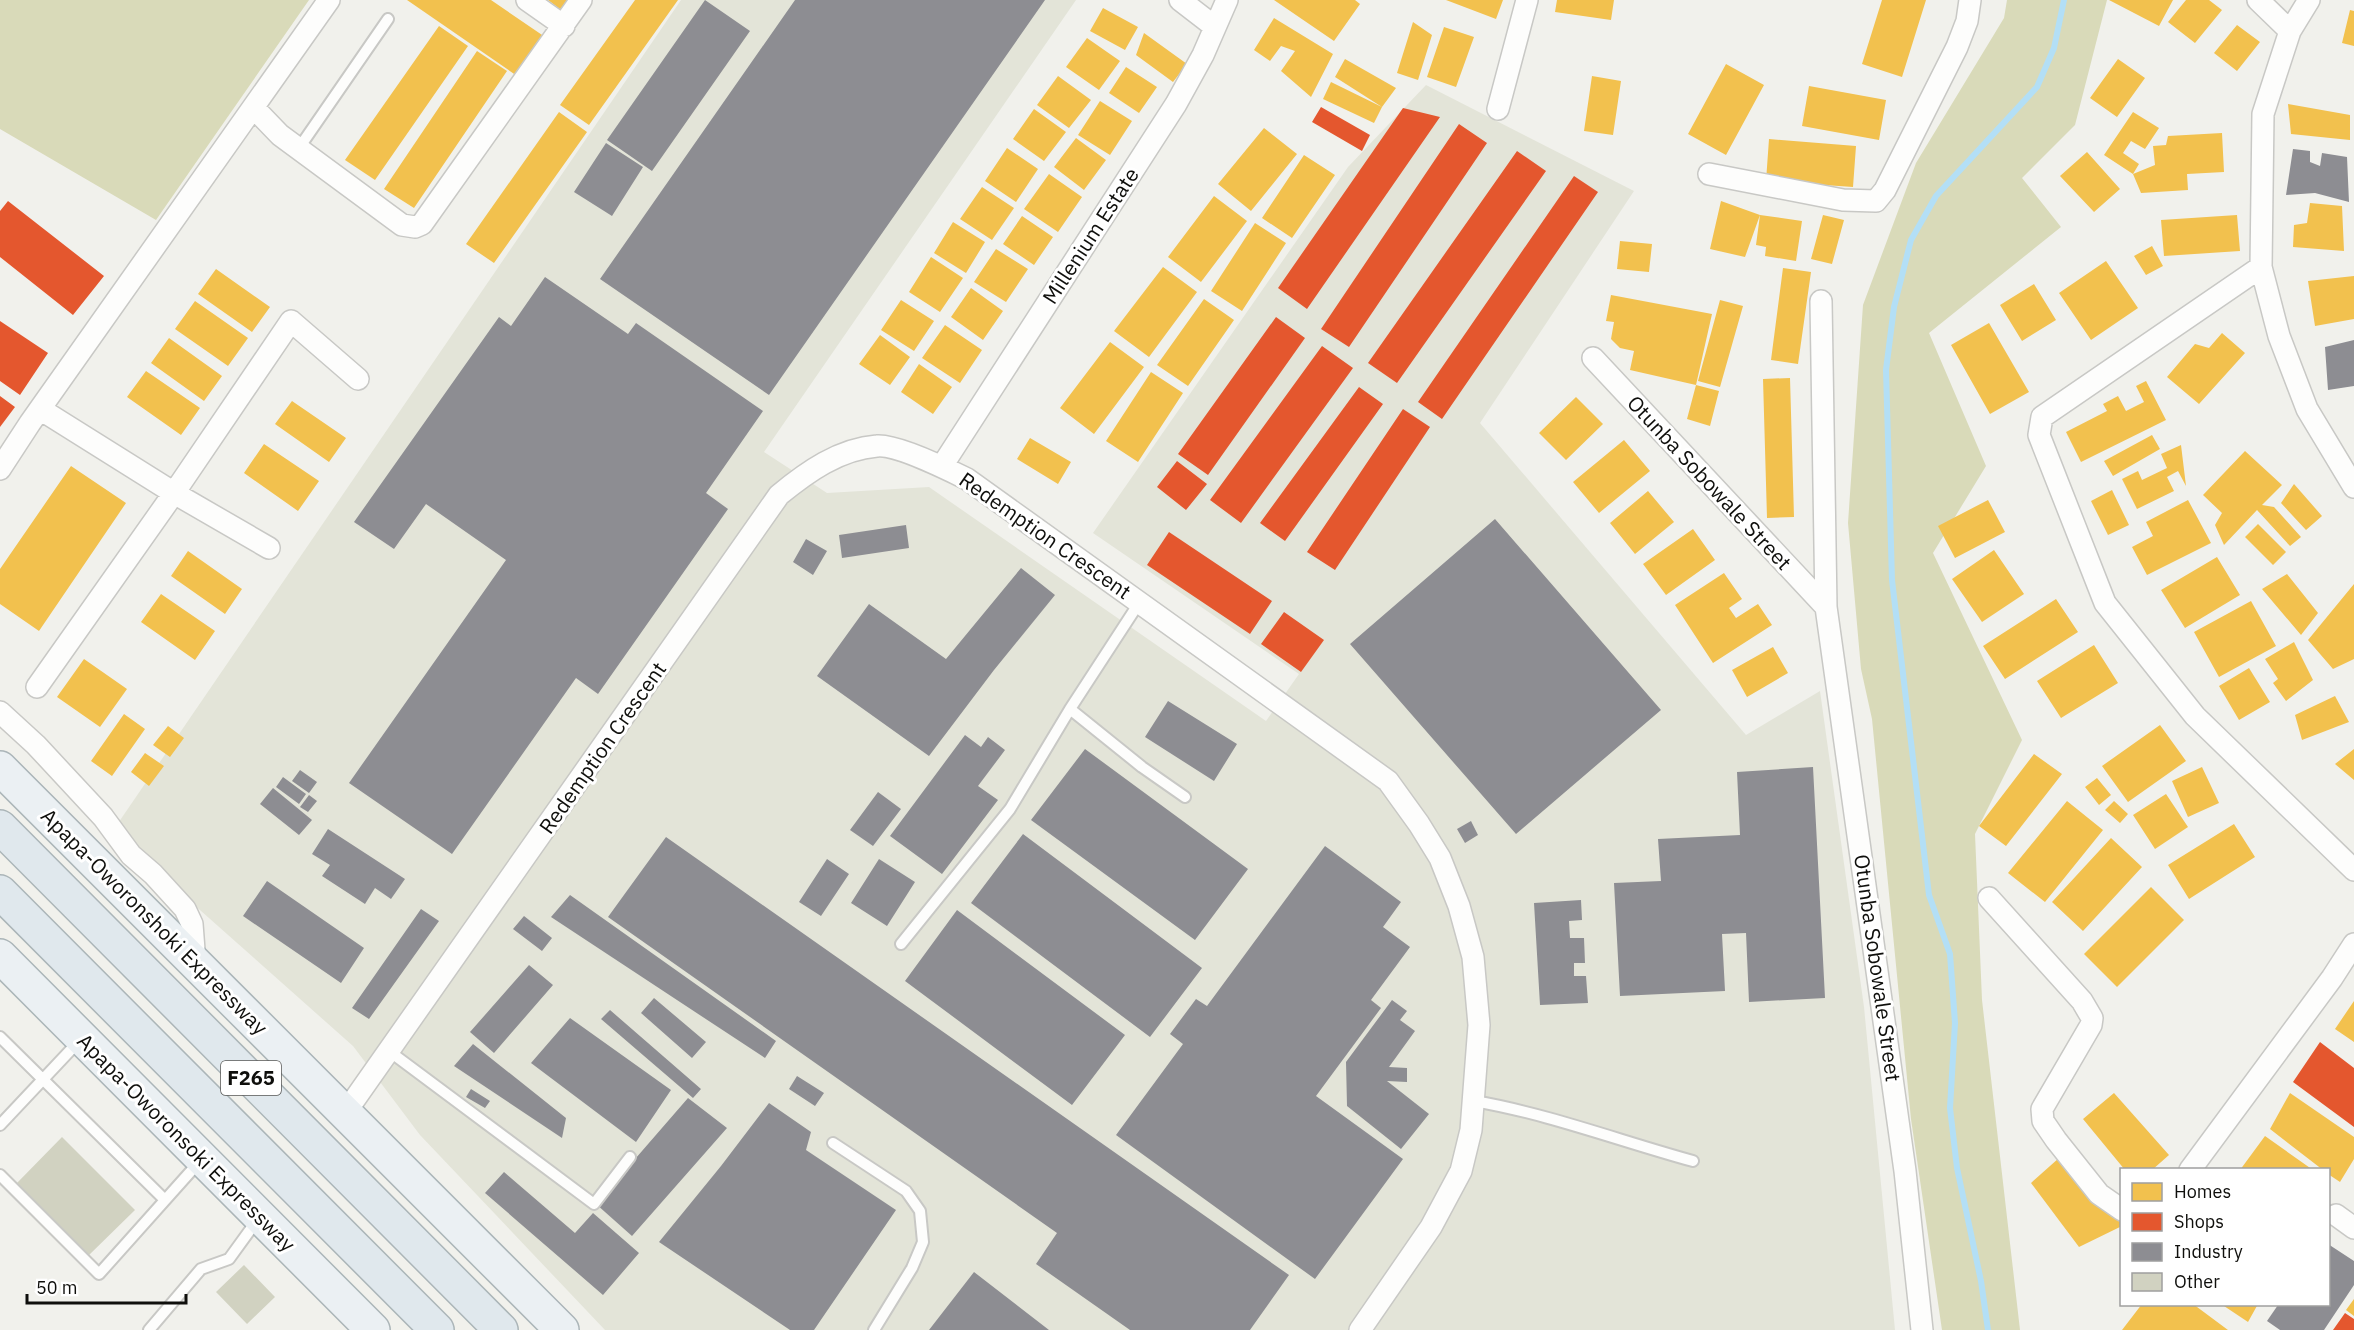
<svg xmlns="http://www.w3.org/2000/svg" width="2354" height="1330" font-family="'IBM Plex Sans',sans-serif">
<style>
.built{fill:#e3e4d8}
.green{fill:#d9dab9}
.homes{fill:#f2c14e}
.shops{fill:#e4572e}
.industry{fill:#8d8d92}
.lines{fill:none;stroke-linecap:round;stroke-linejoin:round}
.stream{stroke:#b3dff6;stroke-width:6}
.building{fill:#d1d2c1}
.service-casing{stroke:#c8c8c5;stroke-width:14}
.minor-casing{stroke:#c8c8c5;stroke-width:24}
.primary-casing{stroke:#abb5b8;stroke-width:36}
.motorway-casing{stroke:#abb5b8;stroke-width:36}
.service{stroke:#fdfdfc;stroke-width:10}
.minor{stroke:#fdfdfc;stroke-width:21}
.primary{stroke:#ebf0f3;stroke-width:33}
.motorway{stroke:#e0e8ed;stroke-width:33}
.labels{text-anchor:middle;stroke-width:6;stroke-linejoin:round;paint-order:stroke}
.shield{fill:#fff;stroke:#575755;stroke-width:1.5}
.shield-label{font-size:20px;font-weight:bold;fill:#0f0f0c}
.street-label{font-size:21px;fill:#0f0f0c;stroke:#fff}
</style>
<rect width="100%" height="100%" fill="#f1f1ec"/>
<path class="built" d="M681,0H1076L764,452L827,493L929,487L1266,721L1299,674L1093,533L1348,167L1426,85L1634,191L1480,423L1746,735L1820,691L1864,1007L1895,1330H605L420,1135L353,1046L112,832Z"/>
<path class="green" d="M0,0H309L156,220L0,129Z
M2007,0H2107L2075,125L2022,178L2061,227L1929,333L1986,466L1933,553L2022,740L1975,834L1982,1000L2020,1330H1942L1911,1119L1872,719L1861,669L1848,523L1863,305L1916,163L2004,18Z"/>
<path class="homes" d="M407,0H491L548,39L520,78Z
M548,0H575L565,13Z
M635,0H678L589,125L560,105Z
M1274,0H1355L1360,4L1334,41Z
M1446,0H1503L1496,19Z
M1557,0H1614L1611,20L1555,12Z
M1882,0H1926L1902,77L1862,64Z
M2109,0H2173L2159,26Z
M2186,0H2209L2222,10L2195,43L2168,22Z
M1103,8L1138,27L1125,50L1090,31Z
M2350,10L2354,11V46L2342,43Z
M1274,18L1333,54L1311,97L1281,71L1295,51L1281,46L1270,61L1254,50Z
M1413,22L1432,35L1418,80L1397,73Z
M2237,25L2260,42L2237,71L2214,53Z
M439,26L468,46L375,180L345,160Z
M1444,27L1474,37L1456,87L1427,77Z
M1144,33L1187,64L1173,82L1136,55Z
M1087,38L1120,61L1099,90L1066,67Z
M477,51L507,71L414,208L384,189Z
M1345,59L1396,88L1382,107L1374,123L1323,99L1331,82L1382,107L1335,77Z
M2118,59L2145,78L2117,117L2090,98Z
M1726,64L1764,85L1726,155L1688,134Z
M1126,67L1157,87L1139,113L1109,93Z
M1058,76L1091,100L1069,128L1037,105Z
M1592,76L1621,81L1613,135L1584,131Z
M1809,86L1886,100L1879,140L1802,126Z
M1100,101L1132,121L1110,155L1078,135Z
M2288,104L2350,115V140L2291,134Z
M1034,109L1066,132L1044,161L1013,139Z
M559,112L587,132L494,263L466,244Z
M2133,112L2159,128L2145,149L2131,141L2123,153L2139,164L2133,174L2155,165L2153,146L2166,145L2168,136L2222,133L2224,172L2187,174L2188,190L2141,193L2133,174L2104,155Z
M1264,128L1297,154L1251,211L1218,184Z
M1076,138L1106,160L1084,190L1054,167Z
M1769,139L1856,146L1853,187L1766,181Z
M1007,148L1038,169L1016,202L985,181Z
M2087,152L2120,189L2094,212L2060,176Z
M1304,155L1335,175L1292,238L1262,218Z
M1049,174L1082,197L1058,232L1024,209Z
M982,187L1014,208L992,240L960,219Z
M1214,196L1247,221L1201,282L1168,257Z
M1721,201L1760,215L1802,221L1796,261L1765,256L1766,247L1756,245L1760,215L1745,257L1710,249Z
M2310,203L2342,206L2344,251L2293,247L2294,225L2307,223Z
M1823,215L1844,220L1832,264L1811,259Z
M2237,215L2240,251L2164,256L2161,220Z
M1022,216L1053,237L1034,265L1003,244Z
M953,222L985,242L966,273L934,253Z
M1255,223L1286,243L1242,311L1211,291Z
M1620,241L1652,244L1649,272L1617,269Z
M2152,246L2163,266L2146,275L2134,256Z
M996,249L1028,269L1006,302L974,282Z
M931,257L963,278L940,312L909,292Z
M2106,261L2138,308L2091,340L2059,293Z
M1163,267L1197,292L1149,357L1114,331Z
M1783,268L1811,272L1798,364L1771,360Z
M216,269L270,307L252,332L198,294Z
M2354,276V319L2315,326L2308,281Z
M2034,284L2056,320L2022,341L2000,305Z
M971,288L1003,311L983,340L951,317Z
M1611,295L1712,314L1696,385L1630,370L1634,351L1620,348L1611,339L1614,322L1606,321Z
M1204,299L1234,320L1188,386L1157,365Z
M901,300L934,321L914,351L881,330Z
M1720,300L1743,306L1720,387L1698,381Z
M195,301L248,338L228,366L175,329Z
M1989,323L2029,392L1990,414L1951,345Z
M945,325L982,350L960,383L922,358Z
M2222,333L2245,353L2199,404L2167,377L2195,344L2209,348Z
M880,335L910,357L890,385L859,364Z
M169,338L222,376L204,401L151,363Z
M1110,342L1144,367L1094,434L1060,408Z
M919,364L952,387L933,414L901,392Z
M146,371L200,408L181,435L127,397Z
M1151,372L1183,393L1138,462L1106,441Z
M1790,378L1794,517L1767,518L1763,379Z
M2146,381L2166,420L2081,462L2066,432L2107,411L2103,404L2118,396L2126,411L2144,402L2136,386Z
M1696,385L1719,391L1710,426L1687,419Z
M1576,397L1603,424L1566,460L1539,433Z
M292,401L346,438L329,462L275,424Z
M2152,435L2160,449L2113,476L2104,461Z
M1030,438L1071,462L1058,484L1017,459Z
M1624,440L1650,471L1599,513L1573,482Z
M264,444L319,481L298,511L244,473Z
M2181,445L2186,486L2178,471L2167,477L2174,491L2137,509L2122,479L2138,471L2142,480L2167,468L2161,454Z
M2245,451L2282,485L2262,505L2274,507L2301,537L2290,546L2257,510L2224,545L2215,525L2222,513L2203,495Z
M71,466L126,503L39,631L0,604V569Z
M2294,484L2322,516L2306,530L2281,503Z
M2112,490L2129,525L2108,535L2091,501Z
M1648,491L1674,522L1635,554L1610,523Z
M1988,500L2005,532L1955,558L1938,526Z
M2188,500L2211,543L2147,575L2132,547L2153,536L2146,522Z
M2258,524L2286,552L2273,565L2245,537Z
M1693,529L1715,560L1666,595L1643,564Z
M1994,550L2024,594L1982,622L1952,579Z
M188,551L242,589L225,614L171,576Z
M2217,557L2240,595L2185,628L2161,590Z
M1724,573L1742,599L1729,608L1736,618L1758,604L1772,625L1713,663L1675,605Z
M2287,574L2318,613L2301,635L2262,589Z
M2354,584V659L2333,669L2308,640Z
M161,594L215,631L195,660L141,622Z
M2056,599L2078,632L2005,679L1983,646Z
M2251,601L2276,646L2219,677L2194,632Z
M2294,642L2313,680L2286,701L2273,683L2278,679L2265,659Z
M2094,645L2118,683L2061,718L2037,681Z
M1773,647L1788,673L1747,697L1732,670Z
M84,659L127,689L100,727L57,697Z
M2249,668L2270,702L2239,720L2219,686Z
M2335,696L2349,722L2302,740L2295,715Z
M124,714L145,729L112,776L91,761Z
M2160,725L2186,761L2128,802L2102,766Z
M168,726L184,738L170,757L153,745Z
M2354,749V780L2335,764Z
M145,753L164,766L149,786L131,772Z
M2034,754L2062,774L2006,846L1979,826Z
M2202,767L2219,803L2188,817L2172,781Z
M2097,778L2111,795L2099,805L2085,787Z
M2166,794L2188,827L2155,849L2133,815Z
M2067,801L2103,830L2045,902L2008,873Z
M2114,801L2128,814L2120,823L2105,810Z
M2234,824L2255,857L2189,899L2168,865Z
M2111,838L2142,867L2083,931L2052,902Z
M2151,887L2184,920L2117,987L2084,954Z
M2354,1001V1042L2335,1029Z
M2114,1093L2169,1155L2152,1170H2125L2083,1119Z
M2290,1093L2354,1137V1159L2340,1182L2328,1174V1170H2323L2270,1129Z
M2265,1136L2313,1170H2240Z
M2059,1158L2122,1222V1226L2079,1247L2031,1183Z
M2354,1299V1316L2346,1310Z
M2142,1304H2193L2228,1330H2122Z
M2221,1304H2258L2248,1322Z"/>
<path class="shops" d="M1321,107L1370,135L1362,151L1312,122Z
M1403,108L1440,117L1307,309L1278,288Z
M1459,124L1487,143L1349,347L1321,329Z
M1517,151L1546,171L1397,383L1368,363Z
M1574,176L1598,192L1442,419L1418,402Z
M8,201L104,276L73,315L0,257V211Z
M1276,317L1305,338L1208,475L1178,454Z
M0,321L48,353L20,395L0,381Z
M1322,346L1353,368L1241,523L1210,500Z
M1359,387L1383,404L1285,541L1260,523Z
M0,396L15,407L0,427Z
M1403,409L1430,427L1335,570L1307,552Z
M1177,461L1207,484L1186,510L1157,487Z
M1169,532L1272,601L1250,634L1147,565Z
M1284,612L1324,640L1301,672L1261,644Z
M2320,1042L2354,1068V1127L2293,1082Z
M2345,1313L2354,1319V1330H2333Z"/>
<path class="industry" d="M705,0L750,31L652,171L607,140Z
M795,0H1045L769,395L600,279Z
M606,143L643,167L612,216L574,192Z
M2293,149L2310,151V162L2320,166L2322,153L2347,157L2349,202L2315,193L2286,195Z
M545,277L628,334L636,323L763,411L706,493L728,509L598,694L576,678L452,854L349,783L506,560L426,504L394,549L354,522L499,317L511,326Z
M2354,340V386L2328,390L2325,347Z
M1495,519L1661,710L1516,834L1350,644Z
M906,525L909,548L842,558L839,535Z
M806,539L827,551L813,575L793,562Z
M1021,568L1055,595L994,670L929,756L817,676L869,604L946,659Z
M1168,701L1237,744L1214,781L1145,737Z
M965,735L981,747L988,737L1005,750L978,786L998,800L942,874L890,836Z
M1085,749L1248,869L1195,940L1031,820Z
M1813,767L1825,998L1749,1002L1746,933L1722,934L1725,991L1620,996L1614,883L1661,881L1658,839L1740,835L1737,772Z
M300,770L317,782L309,793L292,781Z
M283,777L306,794L299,804L276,787Z
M273,788L312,820L299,835L260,804Z
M878,792L901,809L873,846L850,830Z
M309,795L317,801L308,812L300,807Z
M1471,821L1478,835L1465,843L1457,829Z
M328,829L405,879L391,899L375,888L365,904L322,876L330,865L312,854Z
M1023,834L1202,968L1150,1037L971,903Z
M666,837L1289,1275L1250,1330H1130L1036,1264L1057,1233L608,917Z
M1325,846L1401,902L1383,927L1410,947L1371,1000L1381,1008L1316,1096L1403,1159L1315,1279L1116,1135L1183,1044L1170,1034L1196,999L1207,1006Z
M827,859L849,874L821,916L799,902Z
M879,859L915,882L887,926L851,903Z
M267,881L364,948L341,983L243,916Z
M570,895L776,1041L765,1058L551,917Z
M1581,900L1582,920L1569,921L1570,938H1584L1585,963H1574V976H1586L1588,1003L1540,1005L1534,903Z
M421,909L439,921L369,1019L352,1008Z
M957,910L1125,1035L1072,1105L905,981Z
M524,916L552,938L542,951L513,929Z
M529,965L553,985L494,1053L470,1032Z
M654,998L706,1042L692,1058L641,1013Z
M1392,1000L1407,1011L1400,1020L1415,1031L1389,1067L1407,1068V1082L1387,1081L1429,1114L1401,1149L1347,1106L1346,1062Z
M610,1010L701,1089L693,1098L601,1019Z
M570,1018L671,1090L636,1142L531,1063Z
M473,1044L566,1118L562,1138L454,1066Z
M797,1076L824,1093L815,1106L789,1089Z
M471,1089L490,1101L485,1108L466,1097Z
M688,1098L727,1128L632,1236L596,1204Z
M769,1103L811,1132L806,1150L896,1210L814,1330H790L659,1242L721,1166Z
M504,1172L575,1233L593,1213L639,1253L603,1295L485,1193Z
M2328,1244L2354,1261V1285L2324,1330H2280L2267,1321L2278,1305L2328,1304Z
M974,1272L1049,1330H929Z"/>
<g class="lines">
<path class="stream" d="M1988,1330L1981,1281L1957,1168L1950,1108L1955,1023L1950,954L1929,895L1892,580L1886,370L1894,307L1911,240L1936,196L2037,87L2054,48L2064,0"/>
</g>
<path class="building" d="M62,1137L135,1210L87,1257L17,1183Z
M244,1265L275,1297L247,1324L216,1292Z"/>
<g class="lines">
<g class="service-casing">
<path id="service" d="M299,148L388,19
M1070,709L1142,767L1185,797
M901,944L1010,809L1070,709L1139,603
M0,1037L165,1200
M389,1051L594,1204L630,1157
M1474,1101C1549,1114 1620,1141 1693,1161
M0,1125L80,1040
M833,1143L906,1191L920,1211L923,1242L912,1268L874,1330
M0,1175L99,1274L200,1161
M149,1330L201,1269L229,1259L258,1219"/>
</g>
<g class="minor-casing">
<path id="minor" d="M527,0L564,26
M1180,0L1215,27
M2258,0L2290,31
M2309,0L2290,31L2263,114L2261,267L2279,336L2307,409L2354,487
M254,108L280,135L402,225L415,227L422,224L581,0
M1498,109L1527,0
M1709,174L1843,200L1876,201L1885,190L1957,47L1967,21L1970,0
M2261,267L2042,417L2039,435L2105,603L2195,716L2354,870
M1821,301L1826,607
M1593,358L1826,607L1905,1171L1922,1330
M40,409L174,493L291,321L358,379
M942,466L1176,104L1203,55L1227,0
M0,469L30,423L329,0
M37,687L174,493L269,548
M0,712L36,745L103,817L131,855L153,874L185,909L192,924L194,950L191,959
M1989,898L2082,1001L2092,1018L2091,1025L2042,1109L2043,1121L2056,1140L2099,1194L2122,1210
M345,1113L779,495C807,472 839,449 877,446C896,444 949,470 967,479L1388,781L1419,824L1440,858L1459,906L1473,957L1479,1025L1471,1130L1461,1171L1431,1227L1360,1330
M2190,1170L2332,978L2354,944
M2336,1215L2354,1228"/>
</g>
<g class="primary-casing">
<path id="primary" d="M0,768L562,1330
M0,956L373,1330"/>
</g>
<g class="motorway-casing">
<path id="motorway" d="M0,827L501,1330
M0,892L437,1330"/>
</g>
<use href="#service" class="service"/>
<use href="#minor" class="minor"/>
<use href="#primary" class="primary"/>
<use href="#motorway" class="motorway"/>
</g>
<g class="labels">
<rect class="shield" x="221" y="1061" width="60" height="34" rx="4.5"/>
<g class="shield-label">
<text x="251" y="1085">F265</text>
</g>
<g class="street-label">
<text transform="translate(1091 236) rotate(-57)" y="7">Millenium Estate</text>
<text transform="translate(1709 483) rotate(47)" y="7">Otunba Sobowale Street</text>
<text transform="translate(1045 536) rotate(35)" y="7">Redemption Crescent</text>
<text transform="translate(603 748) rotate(-55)" y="7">Redemption Crescent</text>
<text transform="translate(154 922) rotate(45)" y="7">Apapa-Oworonshoki Expressway</text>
<text transform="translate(1877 968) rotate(82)" y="7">Otunba Sobowale Street</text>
<text transform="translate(186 1143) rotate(45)" y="7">Apapa-Oworonsoki Expressway</text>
</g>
</g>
<rect x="2120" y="1168" width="210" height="138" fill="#ffffff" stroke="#9f9f9e" stroke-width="1.5"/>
<rect x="2132" y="1183" width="30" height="18" fill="#f2c14e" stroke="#9f9f9e" stroke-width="1.5"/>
<text x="2174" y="1198" font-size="18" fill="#0f0f0c">Homes</text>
<rect x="2132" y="1213" width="30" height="18" fill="#e4572e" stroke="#9f9f9e" stroke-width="1.5"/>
<text x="2174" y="1228" font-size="18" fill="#0f0f0c">Shops</text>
<rect x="2132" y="1243" width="30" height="18" fill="#8d8d92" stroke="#9f9f9e" stroke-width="1.5"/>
<text x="2174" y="1258" font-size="18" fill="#0f0f0c">Industry</text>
<rect x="2132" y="1273" width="30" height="18" fill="#d1d2c1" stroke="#9f9f9e" stroke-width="1.5"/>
<text x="2174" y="1288" font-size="18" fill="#0f0f0c">Other</text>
<path d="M27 1294v9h159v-9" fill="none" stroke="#0f0f0c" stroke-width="3"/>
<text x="36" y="1294" font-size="18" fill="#0f0f0c" stroke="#ffffff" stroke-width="4.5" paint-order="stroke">50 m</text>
</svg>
